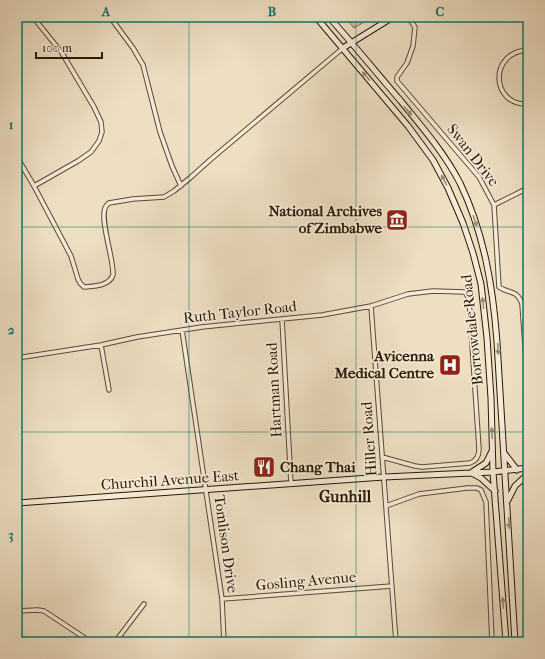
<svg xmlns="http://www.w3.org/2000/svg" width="545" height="659" font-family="'IM FELL French Canon',serif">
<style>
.grass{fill:url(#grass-dots);stroke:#7c6b52}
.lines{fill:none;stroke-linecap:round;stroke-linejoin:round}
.street-casing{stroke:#5b4a33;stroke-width:5.5}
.secondary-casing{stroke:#2a1903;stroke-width:7}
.street{stroke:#f4ead8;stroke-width:3.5}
.secondary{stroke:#f4ead8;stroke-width:5}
.oneway{fill:#998c78}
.grid{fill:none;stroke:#0f766e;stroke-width:1;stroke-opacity:0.55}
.labels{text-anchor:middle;stroke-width:3.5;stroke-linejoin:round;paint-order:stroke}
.street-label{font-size:15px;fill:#2a1903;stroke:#f4ead8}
.poi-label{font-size:15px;font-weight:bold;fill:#2a1903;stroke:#f4ead8;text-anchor:end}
.neighbourhood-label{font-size:16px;font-weight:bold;fill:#2a1903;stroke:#f4ead8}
.neatline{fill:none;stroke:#0f766e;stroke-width:1.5}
.grid-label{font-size:13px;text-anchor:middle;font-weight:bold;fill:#0f766e}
</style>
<defs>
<pattern id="grass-dots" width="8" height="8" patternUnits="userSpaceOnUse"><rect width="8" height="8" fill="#cdbda2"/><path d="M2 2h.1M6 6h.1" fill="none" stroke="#b0a28a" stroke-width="1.8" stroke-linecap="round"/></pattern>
</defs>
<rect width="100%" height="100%" fill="#eedfc3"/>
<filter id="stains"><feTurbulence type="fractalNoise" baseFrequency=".005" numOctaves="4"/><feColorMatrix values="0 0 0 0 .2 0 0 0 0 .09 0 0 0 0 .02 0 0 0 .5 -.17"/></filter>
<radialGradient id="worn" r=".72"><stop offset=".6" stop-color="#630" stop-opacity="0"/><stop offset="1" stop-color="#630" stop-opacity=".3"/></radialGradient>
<path class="grass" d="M344,17H373L354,28Z"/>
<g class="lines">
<g class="street-casing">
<path id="street" d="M33,17L62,53L94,107L101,122L102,132L99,141L91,152L78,161L34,186L71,256L78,279L80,283L84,287C95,286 109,286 113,275C114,260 100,221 105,208C106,205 107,205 109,203L133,199L164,197L174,191L190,178L210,160L343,48
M110,17L133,48L143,65L160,132L172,166L181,186
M408,17L415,27L413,46L407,63L397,77V81L479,177L494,205L499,287C509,294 517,289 522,304L528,387
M17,19L20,17
M528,50C488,52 491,106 528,104
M17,157L34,186
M494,205L528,188
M371,306L396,642
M282,319L291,484
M182,330L222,599L224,642
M101,345L109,390
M17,358L101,345L137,337L202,327L322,315L371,306L408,294L433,291L465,292L469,299L479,449C479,457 476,461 470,463L422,467L415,466L382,457
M386,506L419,494L467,488H477L481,490L486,502L492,642
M222,599L392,586
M17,611L38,610L44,611L91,642
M115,642L144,604"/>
</g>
<g class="secondary-casing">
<path id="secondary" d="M316,17L408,126L433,160L448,188L463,223L473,253L481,284L487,338L491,398L493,472L506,642
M329,17C353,44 376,72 400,100C421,126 444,152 460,183C484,233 493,287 497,342L515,642
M343,48L393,17
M504,453L517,470
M472,472L486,463L492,451
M472,473L481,478L495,491
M508,500L515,486L528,474
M17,503L384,477L493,472L528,468"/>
</g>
<use href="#street" class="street"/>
<use href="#secondary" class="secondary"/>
</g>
<defs><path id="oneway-solid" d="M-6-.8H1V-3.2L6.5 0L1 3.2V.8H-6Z"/></defs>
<g class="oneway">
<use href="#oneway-solid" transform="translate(366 76) rotate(-130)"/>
<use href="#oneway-solid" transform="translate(408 111) rotate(50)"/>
<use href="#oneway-solid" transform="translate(444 180) rotate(-118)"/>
<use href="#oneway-solid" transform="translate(475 221) rotate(71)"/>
<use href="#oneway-solid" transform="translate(483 303) rotate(-96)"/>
<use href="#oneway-solid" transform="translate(498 349) rotate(87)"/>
<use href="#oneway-solid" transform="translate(492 433) rotate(-92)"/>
<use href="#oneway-solid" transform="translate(509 523) rotate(87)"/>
<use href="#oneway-solid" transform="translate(503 603) rotate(-94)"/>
</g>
<path class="grid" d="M189,17V642M356,17V642M17,227H528M17,432H528"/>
<defs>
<g id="museum-square" transform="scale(1.15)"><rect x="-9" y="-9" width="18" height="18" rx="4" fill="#8f2418" stroke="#f4ead8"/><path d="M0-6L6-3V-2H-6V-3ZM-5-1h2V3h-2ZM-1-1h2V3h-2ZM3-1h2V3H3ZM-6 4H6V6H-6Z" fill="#fff"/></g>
<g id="hospital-square" transform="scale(1.15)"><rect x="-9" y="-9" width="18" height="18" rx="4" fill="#8f2418" stroke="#f4ead8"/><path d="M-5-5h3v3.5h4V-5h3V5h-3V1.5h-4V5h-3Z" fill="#fff"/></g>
<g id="restaurant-square" transform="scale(1.15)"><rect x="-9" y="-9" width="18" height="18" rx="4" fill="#8f2418" stroke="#f4ead8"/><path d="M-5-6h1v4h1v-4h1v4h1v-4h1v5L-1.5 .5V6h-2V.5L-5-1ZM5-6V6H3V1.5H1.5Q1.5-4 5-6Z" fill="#fff"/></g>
</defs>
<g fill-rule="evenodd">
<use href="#museum-square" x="397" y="220"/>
<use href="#hospital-square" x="450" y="365"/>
<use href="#restaurant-square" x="264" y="467"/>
</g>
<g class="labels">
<g class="street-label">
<text transform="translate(473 155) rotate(52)" y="5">Swan Drive</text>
<text transform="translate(240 312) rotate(-6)" y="5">Ruth Taylor Road</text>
<text transform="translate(472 330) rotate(-96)" y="5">Borrowdale Road</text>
<text transform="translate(274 390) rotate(-93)" y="5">Hartman Road</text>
<text transform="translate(369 439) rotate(-94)" y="5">Hiller Road</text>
<text transform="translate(170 480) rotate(-4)" y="5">Churchil Avenue East</text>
<text transform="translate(226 544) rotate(82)" y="5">Tomlison Drive</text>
<text transform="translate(306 581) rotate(-5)" y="5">Gosling Avenue</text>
</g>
<g class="poi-label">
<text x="382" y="216">National Archives<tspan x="382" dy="17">of Zimbabwe</tspan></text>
<text x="434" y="361">Avicenna<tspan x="434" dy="17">Medical Centre</tspan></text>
<text x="280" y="472" text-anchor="start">Chang Thai</text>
</g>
<g class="neighbourhood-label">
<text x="345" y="502">Gunhill</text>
</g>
</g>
<rect width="545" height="659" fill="none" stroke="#eedfc3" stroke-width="44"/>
<path d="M36 52v6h66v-6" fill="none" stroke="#2a1903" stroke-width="2"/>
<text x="42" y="52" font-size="12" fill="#2a1903" stroke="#f4ead8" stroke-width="3" paint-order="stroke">100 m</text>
<rect x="22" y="22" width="501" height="615" class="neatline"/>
<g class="grid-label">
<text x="106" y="16">A</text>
<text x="272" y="16">B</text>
<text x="440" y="16">C</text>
<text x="11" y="129">1</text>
<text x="11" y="334">2</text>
<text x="11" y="539">3</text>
</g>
<rect width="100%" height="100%" filter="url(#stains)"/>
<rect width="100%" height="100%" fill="url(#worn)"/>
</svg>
